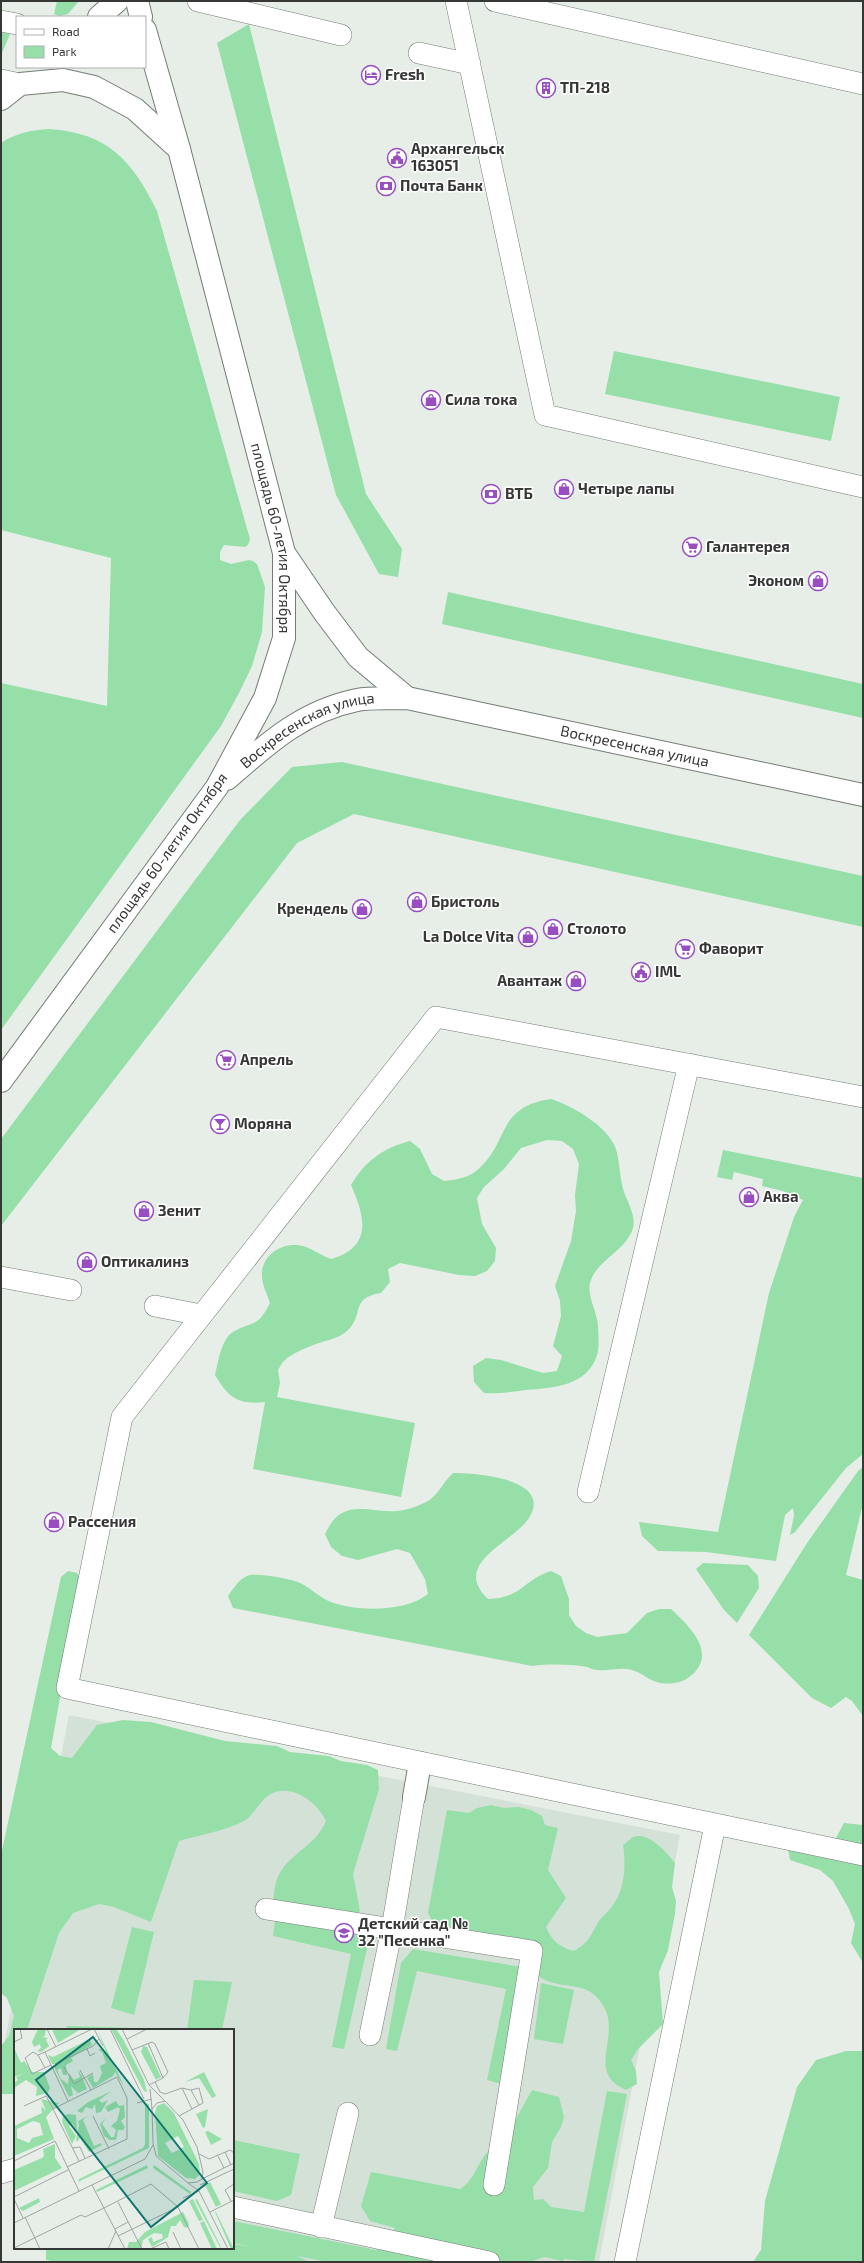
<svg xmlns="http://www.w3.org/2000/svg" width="864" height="2263" font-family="'Exo 2',sans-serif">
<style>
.built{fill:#d4e1d7}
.green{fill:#96dfa8}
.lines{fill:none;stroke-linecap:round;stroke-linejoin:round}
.lane-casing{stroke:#757b76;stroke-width:22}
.street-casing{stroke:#757b76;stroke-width:24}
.primary-casing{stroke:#757b76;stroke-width:24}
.lane{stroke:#fff;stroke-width:21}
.street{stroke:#fff;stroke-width:22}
.primary{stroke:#fff;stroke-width:22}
.labels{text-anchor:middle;stroke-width:3;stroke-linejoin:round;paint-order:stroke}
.poi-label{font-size:15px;font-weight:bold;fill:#363836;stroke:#fff;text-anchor:start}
.street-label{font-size:15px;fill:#363836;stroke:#fff}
.inset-road{fill:none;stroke:#a0a5a1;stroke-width:1}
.view{fill:#0f766e;fill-opacity:0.15;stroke:#0f766e;stroke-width:2}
.inset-edge{fill:none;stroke:#363836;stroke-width:2}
</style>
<rect width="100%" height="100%" fill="#e7eee8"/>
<path class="built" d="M69,1715L680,1835L599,2262H305L233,2247V2030H15L1,2060Z"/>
<path class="green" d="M57,1H79L68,14L59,16L54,14Z
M249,24L366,494L402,549L398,577L379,574L336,495L217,43Z
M1,32L10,34L2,53H1Z
M49,129C108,133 132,160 157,211L250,539L248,545L245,547L224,545L220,552V560L231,564L249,560L253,561L257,564L265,587L262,632L252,666L239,693L221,726L1,1030V683L107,706L111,558L1,530V143C16,133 31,130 49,129Z
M614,351L840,397L831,441L605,394Z
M448,592L863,684V718L442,624Z
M342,762L863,876V927L354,814L297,843L1,1226V1139L240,820L292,767Z
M551,1099C573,1106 613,1129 617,1153C620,1166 620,1179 624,1192C629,1206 639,1220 630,1235C620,1254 596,1261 590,1283C587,1296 597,1312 598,1325C598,1333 600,1347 597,1355C588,1386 552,1388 526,1390C512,1392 499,1394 484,1393L474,1382L473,1366L486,1358L501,1360L543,1373L557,1371L562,1356L553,1346L561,1316L560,1301L555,1286L571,1241L576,1211L575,1195L579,1164L573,1149L562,1141L547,1140L521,1148L504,1169L484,1187L477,1198L482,1224L496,1248L495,1261L487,1271L475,1276L459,1275L400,1263L388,1269L390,1282L381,1293C349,1298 365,1315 347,1331C340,1337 333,1339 325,1341C315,1344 292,1353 285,1360C282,1362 280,1367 278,1370L280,1383L277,1397L415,1423L401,1497L253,1469L265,1402C238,1405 229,1398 215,1375C218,1363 221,1339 233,1332C253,1320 257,1329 270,1303C267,1294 261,1283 262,1273C263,1252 287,1240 306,1247C314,1250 322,1256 331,1259C373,1247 365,1217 351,1185C365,1161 383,1148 410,1141L420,1149L432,1174L444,1181C455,1180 467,1178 476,1171C510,1144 495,1107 551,1099Z
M723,1150L863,1178V1454L846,1468L795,1532L790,1535L794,1515L793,1508L785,1515L776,1561L706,1552L658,1551L642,1536L639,1522L718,1532L769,1293L794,1217L803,1200L783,1191L762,1186L763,1179L734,1172L732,1180L717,1177Z
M863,1467V1503L846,1575L863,1580V1716L852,1701L846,1697L831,1708L812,1698L749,1635L807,1543L858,1471Z
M453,1473C474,1473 554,1478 529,1518C514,1542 450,1563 488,1599C522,1598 523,1580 551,1571L561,1576L569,1599V1615L576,1626L586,1633L597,1637L627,1633L647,1613L659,1609H671C688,1625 715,1650 695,1672C689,1678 683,1682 674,1683C650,1687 644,1670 626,1669C617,1668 607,1671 598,1670C594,1670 590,1668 587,1667C569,1664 549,1664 532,1666L233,1608L228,1596C233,1589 238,1580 247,1576C254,1572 292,1579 300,1583C311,1588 320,1598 331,1602C357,1612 406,1612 428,1594L425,1579L410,1553L397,1549L358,1560L342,1556L331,1547L325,1534C329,1526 334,1517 342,1513C358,1504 380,1513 397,1511C406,1510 416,1507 424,1503C438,1497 442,1483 453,1473Z
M703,1563L748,1565L758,1576L759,1588L737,1623L724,1610L696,1569Z
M68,1571L77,1573L81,1580L51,1748L60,1756L72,1758L97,1725L123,1720L151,1722L225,1741L277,1746L290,1752L329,1756L341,1761L367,1765L378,1770L379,1789L353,1874L360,1911L351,1917L273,1902C274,1892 275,1880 281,1871C294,1851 316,1845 326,1821C317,1802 291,1782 269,1795C260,1801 252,1817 244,1821C224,1831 200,1835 179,1841L151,1922L114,1907L99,1904L73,1913L59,1933L27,2030H15V2094H1V2046L9,2036L14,2016L7,1998L1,1993V1855L61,1577Z
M491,1805L504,1808L519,1807L531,1810L542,1816L545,1825L558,1828L548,1870L566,1898L546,1927C552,1941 559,1947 574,1951C590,1942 590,1936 599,1921C604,1915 611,1909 615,1902C625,1887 626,1863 623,1845C626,1843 630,1839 633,1837C649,1831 667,1853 675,1863L672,1887L676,1901L675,1914L668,1950L659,1972L663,2024L638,2049L631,2060L636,2071L637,2084L626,2090C585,2072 621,2038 604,2007C589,1980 568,1990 545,1980C534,1975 523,1963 515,1953L436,1929L428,1913L447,1810L469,1813L477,1808Z
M844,1823L863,1825V1963L851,1943L855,1924L849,1909L833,1881L820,1870L790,1860L787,1844L836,1838Z
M275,1921L364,1933L367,1949L344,2049L332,2047L351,1954L273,1936Z
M132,1927L154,1932L134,2015L111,2008Z
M413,1949L522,1967L501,2084L487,2080L506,1989L417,1971L397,2051L386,2049L401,1963Z
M194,1980L232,1982L222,2030H187Z
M541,1983L574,1990L563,2044L534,2039Z
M67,2026L137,2028L145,2030H67Z
M846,2051H863V2262H753L761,2250L765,2201L797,2087L816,2060Z
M532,2090L559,2097L564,2117L561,2127L552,2142L548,2168L533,2187L534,2200L543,2199L551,2207L584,2212L607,2091L627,2094L594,2262L565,2259L562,2261L545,2257L529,2262H328L297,2256L310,2262H57L46,2260V2248H233V2244L252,2247L233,2243V2221L376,2250L392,2235L395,2228L370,2221L361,2206L371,2172L460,2189C475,2180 477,2163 489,2150L499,2149Z
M233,2140L300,2154L291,2195L277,2201L233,2191Z"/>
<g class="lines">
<g class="lane-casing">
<path id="lane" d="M198,1L341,35
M456,1L545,415L863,487
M495,1L863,84
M1,21L17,24
M419,53L470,64
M1,80L20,84
M863,1097L436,1017L122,1417L67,1688L863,1855
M1,1277L71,1290
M155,1306L201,1315
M588,1492L689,1064
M266,1909L532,1951L494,2185
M370,2035L392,1929L414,1797
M1,2173L15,2169
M233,2207L489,2262
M321,2227L348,2113
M625,2262L715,1825"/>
</g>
<g class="street-casing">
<path id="street" d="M414,1797L420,1763"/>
</g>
<g class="primary-casing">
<g id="primary">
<path d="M137,1L141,17"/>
<path d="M99,17L117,1"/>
<path d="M145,30L179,149"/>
<path id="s1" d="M1,99L20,84L63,80L94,87L135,109L179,149L284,553V638L265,698L217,787L1,1081"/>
<path d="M284,553L324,612L358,657L407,698"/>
<path id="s2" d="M227,779C268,743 303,711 357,700C373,697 391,699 407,698L863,795"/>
</g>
</g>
<use href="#lane" class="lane"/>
<use href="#street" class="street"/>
<use href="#primary" class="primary"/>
</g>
<defs>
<g id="hotel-ring" transform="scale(1)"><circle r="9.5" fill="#fff" stroke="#984ec1" stroke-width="1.5"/><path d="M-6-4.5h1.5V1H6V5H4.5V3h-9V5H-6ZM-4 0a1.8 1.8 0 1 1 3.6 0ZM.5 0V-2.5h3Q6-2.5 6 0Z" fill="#984ec1"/></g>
<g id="building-ring" transform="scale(1)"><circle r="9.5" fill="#fff" stroke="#984ec1" stroke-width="1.5"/><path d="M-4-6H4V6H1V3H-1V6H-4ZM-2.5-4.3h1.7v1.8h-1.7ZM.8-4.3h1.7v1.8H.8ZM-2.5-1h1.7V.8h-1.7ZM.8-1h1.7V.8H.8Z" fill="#984ec1"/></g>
<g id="civic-ring" transform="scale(1)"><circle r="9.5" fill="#fff" stroke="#984ec1" stroke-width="1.5"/><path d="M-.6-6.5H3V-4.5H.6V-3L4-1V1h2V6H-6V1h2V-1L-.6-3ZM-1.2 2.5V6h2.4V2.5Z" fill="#984ec1"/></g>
<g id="bank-ring" transform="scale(1)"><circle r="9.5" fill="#fff" stroke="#984ec1" stroke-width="1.5"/><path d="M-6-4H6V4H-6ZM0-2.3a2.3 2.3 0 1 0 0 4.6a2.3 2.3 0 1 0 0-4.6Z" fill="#984ec1"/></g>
<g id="shop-ring" transform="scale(1)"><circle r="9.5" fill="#fff" stroke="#984ec1" stroke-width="1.5"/><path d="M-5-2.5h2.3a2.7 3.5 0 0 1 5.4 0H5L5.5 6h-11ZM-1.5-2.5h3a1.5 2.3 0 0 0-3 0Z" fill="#984ec1"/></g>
<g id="supermarket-ring" transform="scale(1)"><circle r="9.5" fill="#fff" stroke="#984ec1" stroke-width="1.5"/><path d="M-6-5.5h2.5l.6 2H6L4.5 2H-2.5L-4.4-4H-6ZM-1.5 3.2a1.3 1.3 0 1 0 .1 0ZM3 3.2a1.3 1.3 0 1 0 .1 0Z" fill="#984ec1"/></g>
<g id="bar-ring" transform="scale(1)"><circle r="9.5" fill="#fff" stroke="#984ec1" stroke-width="1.5"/><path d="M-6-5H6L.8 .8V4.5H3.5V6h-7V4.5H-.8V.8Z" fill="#984ec1"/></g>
<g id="school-ring" transform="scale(1)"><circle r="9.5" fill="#fff" stroke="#984ec1" stroke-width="1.5"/><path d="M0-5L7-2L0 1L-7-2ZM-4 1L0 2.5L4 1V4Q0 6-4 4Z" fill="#984ec1"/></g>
</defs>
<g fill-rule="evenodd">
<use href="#hotel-ring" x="371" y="75"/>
<use href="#building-ring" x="546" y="88"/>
<use href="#civic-ring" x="397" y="158"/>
<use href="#bank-ring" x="386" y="186"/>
<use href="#shop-ring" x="431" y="400"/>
<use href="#shop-ring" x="564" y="489"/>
<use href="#bank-ring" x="491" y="494"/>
<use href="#supermarket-ring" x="692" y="547"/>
<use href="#shop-ring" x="818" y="581"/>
<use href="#shop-ring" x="417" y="902"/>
<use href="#shop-ring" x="362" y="909"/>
<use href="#shop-ring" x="553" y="929"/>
<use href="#shop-ring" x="528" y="937"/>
<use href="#supermarket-ring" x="685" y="949"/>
<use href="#civic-ring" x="641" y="972"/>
<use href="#shop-ring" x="576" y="981"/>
<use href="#supermarket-ring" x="226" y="1060"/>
<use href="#bar-ring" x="220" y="1124"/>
<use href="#shop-ring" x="749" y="1197"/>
<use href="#shop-ring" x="144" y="1211"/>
<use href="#shop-ring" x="87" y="1262"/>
<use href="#shop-ring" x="54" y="1522"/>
<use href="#school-ring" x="344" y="1933"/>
</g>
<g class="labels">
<g class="poi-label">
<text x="385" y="80">Fresh</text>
<text x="560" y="93">ТП-218</text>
<text x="411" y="154">Архангельск<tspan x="411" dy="17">163051</tspan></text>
<text x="400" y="191">Почта Банк</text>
<text x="445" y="405">Сила тока</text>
<text x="578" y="494">Четыре лапы</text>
<text x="505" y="499">ВТБ</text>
<text x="706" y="552">Галантерея</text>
<text x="804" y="586" text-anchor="end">Эконом</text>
<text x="431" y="907">Бристоль</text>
<text x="348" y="914" text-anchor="end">Крендель</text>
<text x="567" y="934">Столото</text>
<text x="514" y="942" text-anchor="end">La Dolce Vita</text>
<text x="699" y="954">Фаворит</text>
<text x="655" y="977">IML</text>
<text x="562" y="986" text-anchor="end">Авантаж</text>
<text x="240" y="1065">Апрель</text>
<text x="234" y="1129">Моряна</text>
<text x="763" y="1202">Аква</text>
<text x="158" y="1216">Зенит</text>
<text x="101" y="1267">Оптикалинз</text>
<text x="68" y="1527">Рассения</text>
<text x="358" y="1929">Детский сад №<tspan x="358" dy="17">32 "Песенка"</tspan></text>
</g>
<g class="street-label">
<text dy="5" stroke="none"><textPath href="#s1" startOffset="606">площадь 60-летия Октября</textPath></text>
<text dy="5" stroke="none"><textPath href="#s2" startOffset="96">Воскресенская улица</textPath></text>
<text dy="5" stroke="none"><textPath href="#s2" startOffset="437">Воскресенская улица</textPath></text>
<text transform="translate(167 853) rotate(-54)" y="5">площадь 60-летия Октября</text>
</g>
</g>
<g transform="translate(14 2029)">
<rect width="220" height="220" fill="#e7eee8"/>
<path d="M24,0H32L31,7L28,8L34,9L32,11L35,17L27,23L23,22L27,19L26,15L20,18L18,13ZM38,0H67L44,14L39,3H47H38L40,1ZM83,0L109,55V56L101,43L99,47L79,59L73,49L79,45L80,53H84L88,44L86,37L92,34L88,23L84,21L88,19L93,25ZM97,0H102L109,10L130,51L133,63L130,62ZM76,10L78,16L57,29L59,32L52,36L53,46H49L47,39L43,41L47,50L54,55L55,44L60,51L66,48L64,41L68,47L73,60L64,64L57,57L59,66L55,68L40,38L43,35H38L34,26L39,28ZM129,17L133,18L147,48L142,51L127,23ZM1,21L7,34L10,32L18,43H30L36,59L34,64L22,67L23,58L12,51L0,59V54L4,51L2,48L12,43L0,48ZM190,43L202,67L198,69L185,49L171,53ZM98,62L85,71L88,74L94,71L87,83L82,84L81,75L78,80L72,78L68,84L63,82L74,73ZM27,70L45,74L32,88L40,110L0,127V97L28,84L27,77L32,82ZM19,92L26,94L29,106L18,109L15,114L3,109V100ZM102,72L105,77L110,76L111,88L107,92L111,98L109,101H104L102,111H96L90,107L86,95L92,89L88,95L97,108H100L102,101L97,97L103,92L106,80L104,78L94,83L91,78ZM131,74L135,75V119L64,153L65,150L129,119L131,115ZM150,74L160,84L185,135L186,145L181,150L172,149L144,127L141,83L143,77ZM164,107L170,118L158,124L151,114ZM194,80L191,98L189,99L182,85ZM54,85L62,86L63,104L59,95L55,97L62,107L58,115L48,93L49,87ZM74,87L69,91L80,117L87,114L88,116L75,123L66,109L63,113L62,111L65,96L64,92ZM194,102L208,110L197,116L191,103ZM41,115V129L48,139L0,162V141L28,129L30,127L29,120ZM133,136L134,139L83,163L82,161ZM140,136L177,163L176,165L139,139ZM196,153L207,175L202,178L191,156ZM25,169L26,173L9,182L5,179ZM179,170L189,191L185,192L175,172ZM183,170L206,216L207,220L181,171ZM167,179L175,195L174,199L170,198L166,191L162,197H157L154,208L148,212L138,218L134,210L138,208L139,213L149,209L148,205L140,204L129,211L127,220H113L115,213H122L131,203L169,183ZM201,183H202L220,220H217ZM190,192L203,220H198L186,194Z" fill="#96dfa8" fill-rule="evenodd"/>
<path class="inset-road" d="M33,0L42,18M80,0L89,17M96,0L130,70M108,0L135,56L151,72M113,10L133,0M0,13L8,9L6,0M134,14L149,49M73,20L76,27L81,24M118,21L138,13L141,15L154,43L149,49L135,56M31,23L54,72M24,26L31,39M41,35L79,17L85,10M37,36L18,45L11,29L19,23L24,26L31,23L78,0M50,38L60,55L79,44M66,41L77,61M141,53L146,63L151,65L168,59L177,61L185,59L189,74L165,87M168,59L178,80M136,60L138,80M177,61L185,76M151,72L169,91L183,118L189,143L188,150L183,153L174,154L142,127L139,114L138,80L143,74ZM123,74L138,70M10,77L32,67L39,80M79,87L95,120M58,119L66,118L71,129M211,123L217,136M185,125L195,130L216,121L220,124M204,127L210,139M0,132L41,112L65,162M53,138L113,110V69L103,48L39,80L65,132M188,150L220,134M174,154L185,162L214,220M78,156L111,220M186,156L220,140M0,168L54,141M169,169L185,162M0,170L9,189M217,172L211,161L220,155M104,173L128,220M196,183L220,171M11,188L26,220M0,194L131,130L139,116M101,200L114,193M159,203L167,220M104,207L164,178M0,219L67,186L71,188L90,179L137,155L164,178L185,220M94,220L102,202M136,220L152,213L155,220"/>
<path class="view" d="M79,8L193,154L137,198L22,51Z"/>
<rect width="220" height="220" class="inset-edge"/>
</g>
<rect width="864" height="2263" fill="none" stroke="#363836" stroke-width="4"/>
<rect x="16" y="16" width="130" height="52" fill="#ffffff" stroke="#afafaf"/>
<rect x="24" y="29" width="20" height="6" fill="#ffffff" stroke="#afafaf"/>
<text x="52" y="36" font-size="12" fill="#363836">Road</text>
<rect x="24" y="46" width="20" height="12" fill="#96dfa8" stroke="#afafaf"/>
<text x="52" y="56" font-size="12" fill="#363836">Park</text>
</svg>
